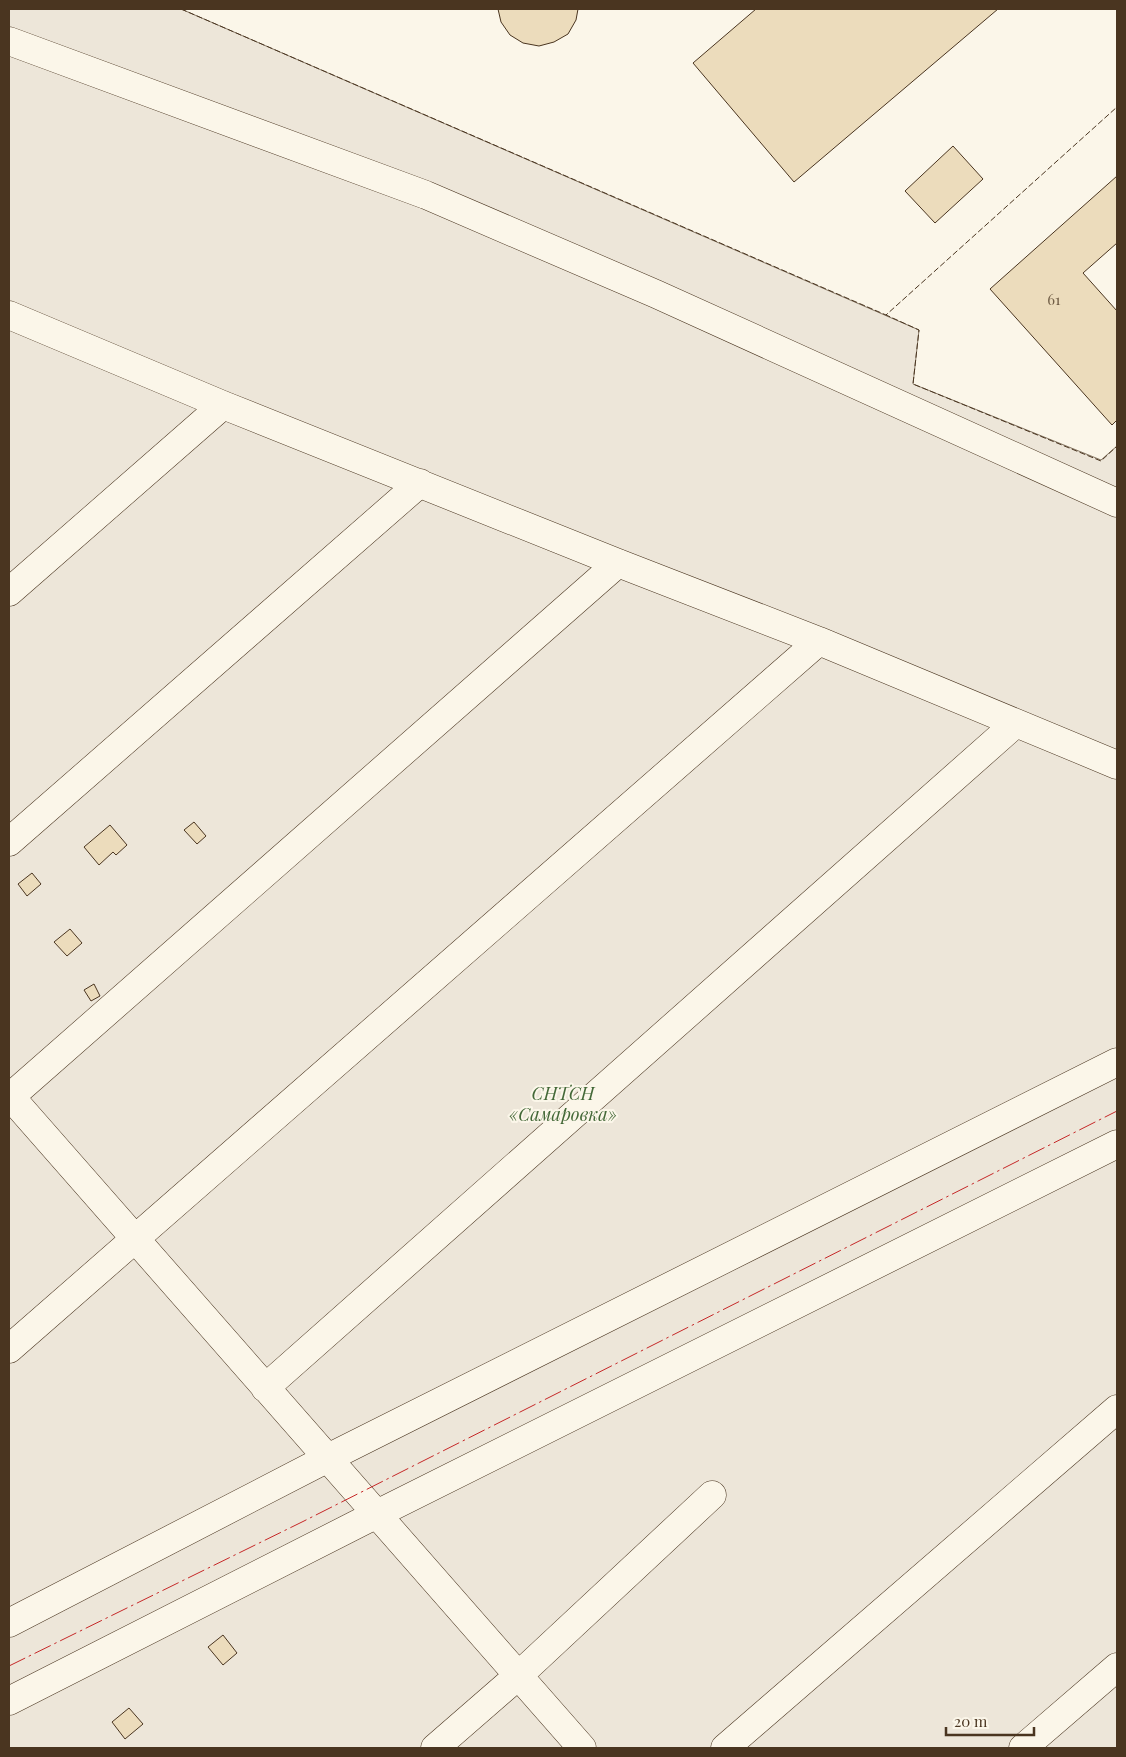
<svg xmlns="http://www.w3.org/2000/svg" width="1126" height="1757" font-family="'Playfair Display',serif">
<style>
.green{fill:#ede6d9;stroke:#887966}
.building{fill:#ecdcbc;stroke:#4a3520}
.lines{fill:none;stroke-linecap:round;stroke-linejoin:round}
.minor-casing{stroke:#4a3520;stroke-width:29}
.minor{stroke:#fbf6e9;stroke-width:28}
.fence{stroke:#4a3520;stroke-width:1;stroke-dasharray:6 2.5;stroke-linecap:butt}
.power{stroke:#c62828;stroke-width:1;stroke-dasharray:18 4 2.5 4;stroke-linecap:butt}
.labels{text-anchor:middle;stroke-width:4;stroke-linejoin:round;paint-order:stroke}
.number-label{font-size:15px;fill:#725f47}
.park-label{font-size:18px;font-style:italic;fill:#436837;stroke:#fbf6e9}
</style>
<rect width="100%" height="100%" fill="#fbf6e9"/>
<path class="green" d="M9,9H181L919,330L913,384L1101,460L1117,446V1748H9Z"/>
<path class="building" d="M498,9H578L576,20L568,34L554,42L539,46L523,43L510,35L501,22Z
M756,9H998L794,182L693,63Z
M953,146L983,179L935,223L905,191Z
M1117,176V243L1083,273L1117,311V420L1112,425L990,289Z
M194,822L206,836L197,844L184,830Z
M110,825L127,845L116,855L113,852L99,865L84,847Z
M32,873L41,884L27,896L18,884Z
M70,929L82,943L67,956L54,942Z
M94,984L100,996L91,1001L84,990Z
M223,1635L237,1653L223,1665L208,1647Z
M129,1708L143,1724L125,1739L112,1722Z"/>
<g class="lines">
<g class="minor-casing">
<path id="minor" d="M9,41L426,195L656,294L1117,503
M9,315L223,405L618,563L819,641L1117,765
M9,592L223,405
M9,842L420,483
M9,1095L582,1748
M9,1098L618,563
M9,1349L819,641
M265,1388L1016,723
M9,1623L328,1458L1117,1062
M9,1701L377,1514L1117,1144
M435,1748L519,1675L712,1495
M725,1748L1117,1409
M1023,1748L1117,1667"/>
</g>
<use href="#minor" class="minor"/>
<path class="fence" d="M181,9L886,315L1117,107
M887,314L886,315L919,330L913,384L1101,461L1117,446"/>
<path class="power" d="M9,1666L304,1521L1117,1111"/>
</g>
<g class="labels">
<g class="number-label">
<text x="1054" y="305">61</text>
</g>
<g class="park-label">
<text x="563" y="1100">СНТСН<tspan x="563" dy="21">«Самаровка»</tspan></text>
</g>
</g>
<rect width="1126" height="1757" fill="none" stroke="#4a3520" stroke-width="20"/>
<path d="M946 1727v8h88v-8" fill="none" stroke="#4a3520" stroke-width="2.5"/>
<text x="954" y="1727" font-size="15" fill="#4a3520" stroke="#fbf6e9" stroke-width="4" paint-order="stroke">20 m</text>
</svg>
